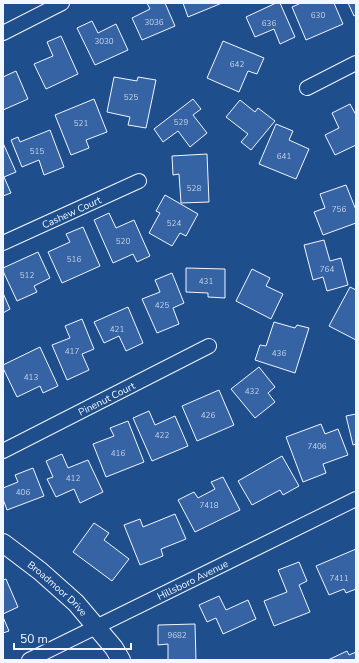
<svg xmlns="http://www.w3.org/2000/svg" width="359" height="663" font-family="'Nunito Sans',sans-serif">
<style>
.building{fill:#3563a3;stroke:#f2f6ff}
.lines{fill:none;stroke-linecap:round;stroke-linejoin:round}
.minor-casing{stroke:#f2f6ff;stroke-width:16}
.tertiary-casing{stroke:#f2f6ff;stroke-width:20}
.minor{stroke:#1f4e8c;stroke-width:14}
.tertiary{stroke:#1f4e8c;stroke-width:18}
.labels{text-anchor:middle;stroke-width:3;stroke-linejoin:round;paint-order:stroke}
.number-label{font-size:8px;fill:#c3d1e8}
.street-label{font-size:10px;fill:#f2f6ff;stroke:#1f4e8c}
</style>
<rect width="100%" height="100%" fill="#1f4e8c"/>
<path class="building" d="M147,3H165L175,26L142,40L132,18L150,9Z
M183,3H222L188,17Z
M276,3H280L295,37L280,44L274,29L255,37L246,17Z
M301,3H334L343,24L306,40L292,7Z
M348,3H356V15L354,16Z
M92,21L98,33L116,24L128,50L95,65L77,28Z
M61,36L78,74L46,89L34,64L53,56L47,42Z
M223,41L264,58L257,74L248,71L239,92L207,78Z
M16,71L28,99L3,110V77Z
M114,77L137,81L138,77L156,80L146,128L128,125L130,117L107,112Z
M94,99L107,132L86,140L89,148L71,155L55,115Z
M193,99L201,109L193,115L207,133L190,147L178,131L163,142L154,129Z
M240,100L255,112L258,108L275,121L251,150L241,142L248,134L226,117Z
M350,104L356,115V145L335,155L325,135L339,128L332,113Z
M276,124L293,131L289,140L309,149L296,179L259,164Z
M50,130L64,167L44,175L39,160L22,167L11,140L18,137L20,142Z
M3,143L16,172L4,177L11,193L3,196Z
M207,154L209,202L181,203L179,174L173,175L172,156Z
M346,185L356,210V223L323,235L314,212L325,208L320,194Z
M165,195L198,214L186,236L180,233L172,246L149,233L160,213L156,211Z
M109,213L116,228L134,220L150,256L137,262L133,254L113,263L94,220Z
M83,227L100,266L62,283L48,252L70,242L66,234Z
M324,240L330,261L341,258L348,285L327,291L323,277L313,280L304,245Z
M38,252L50,278L34,286L37,292L17,301L3,271V268Z
M186,268L225,269V298L208,297V293L186,292Z
M252,269L270,278L266,286L283,294L271,319L236,301Z
M172,273L184,303L173,308L179,324L157,333L142,299L160,292L155,280Z
M350,287L356,290V340L329,326Z
M3,293L10,309L3,313Z
M128,307L143,343L126,351L119,336L104,343L94,322Z
M82,319L94,349L82,354L89,370L67,380L52,345L70,338L65,326Z
M274,322L295,328L297,325L309,328L295,373L255,360L260,345L266,346Z
M40,347L58,386L43,393L40,386L17,397L3,368V365Z
M259,367L275,387L268,393L275,402L255,418L231,389Z
M219,390L234,425L197,441L182,406Z
M149,411L155,425L175,416L188,446L152,461L133,418Z
M356,414V444L353,445L346,416Z
M128,421L144,462L106,477L93,444L114,436L110,428Z
M321,424L325,434L338,429L348,455L323,464L326,473L303,482L286,437Z
M62,454L68,468L88,460L103,492L80,503L74,489L56,497L47,479L53,477L46,461Z
M282,456L299,486L283,495L280,490L252,505L238,481Z
M33,468L44,496L7,510L3,499V488L18,482L15,475Z
M223,477L240,510L195,532L178,500L194,492L198,498L215,489L211,482Z
M175,514L186,539L161,549L163,556L140,565L124,525L140,519L143,527Z
M94,523L109,533L104,540L129,559L112,581L73,552Z
M356,549V589L346,593L344,589L329,595L316,566Z
M299,562L307,581L299,585L310,612L274,626L264,601L287,592L278,570Z
M6,579L18,607L3,614V580Z
M219,596L226,610L248,600L256,619L223,634L216,618L207,622L199,605Z
M3,617L9,631L3,633Z
M195,624L196,660H168V644L158,645V625Z
M347,651L349,655L356,652V660H328Z"/>
<g class="lines">
<g class="minor-casing">
<g id="minor">
<path d="M3,33L62,3"/>
<path d="M307,88L356,63"/>
<path id="s1" d="M3,243L139,181"/>
<path id="s2" d="M3,451L209,346"/>
<path id="s3" d="M29,660L356,499"/>
</g>
</g>
<g class="tertiary-casing">
<g id="tertiary">
<path id="s4" d="M3,543L40,571L76,603L114,648L121,660"/>
</g>
</g>
<use href="#minor" class="minor"/>
<use href="#tertiary" class="tertiary"/>
</g>
<g class="labels">
<g class="number-label">
<text x="318" y="18">630</text>
<text x="154" y="25">3036</text>
<text x="269" y="26">636</text>
<text x="104" y="44">3030</text>
<text x="237" y="67">642</text>
<text x="131" y="100">525</text>
<text x="181" y="125">529</text>
<text x="81" y="126">521</text>
<text x="37" y="154">515</text>
<text x="284" y="159">641</text>
<text x="194" y="191">528</text>
<text x="339" y="212">756</text>
<text x="174" y="226">524</text>
<text x="123" y="244">520</text>
<text x="74" y="262">516</text>
<text x="327" y="272">764</text>
<text x="27" y="278">512</text>
<text x="206" y="284">431</text>
<text x="162" y="308">425</text>
<text x="117" y="332">421</text>
<text x="72" y="354">417</text>
<text x="279" y="356">436</text>
<text x="31" y="380">413</text>
<text x="252" y="394">432</text>
<text x="208" y="418">426</text>
<text x="162" y="438">422</text>
<text x="317" y="449">7406</text>
<text x="118" y="456">416</text>
<text x="73" y="481">412</text>
<text x="23" y="495">406</text>
<text x="209" y="508">7418</text>
<text x="339" y="581">7411</text>
<text x="177" y="638">9682</text>
</g>
<g class="street-label">
<text dy="4" stroke="none"><textPath href="#s1" startOffset="75">Cashew Court</textPath></text>
<text dy="4" stroke="none"><textPath href="#s2" startOffset="116">Pinenut Court</textPath></text>
<text dy="4" stroke="none"><textPath href="#s3" startOffset="182">Hillsboro Avenue</textPath></text>
<text dy="4" stroke="none"><textPath href="#s4" startOffset="71">Broadmoor Drive</textPath></text>
</g>
</g>
<rect width="359" height="663" fill="none" stroke="#f2f6ff" stroke-width="8"/>
<path d="M14 643v6h117v-6" fill="none" stroke="#f2f6ff" stroke-width="2"/>
<text x="20" y="643" font-size="12" fill="#f2f6ff" stroke="#1f4e8c" stroke-width="3" paint-order="stroke">50 m</text>
</svg>
